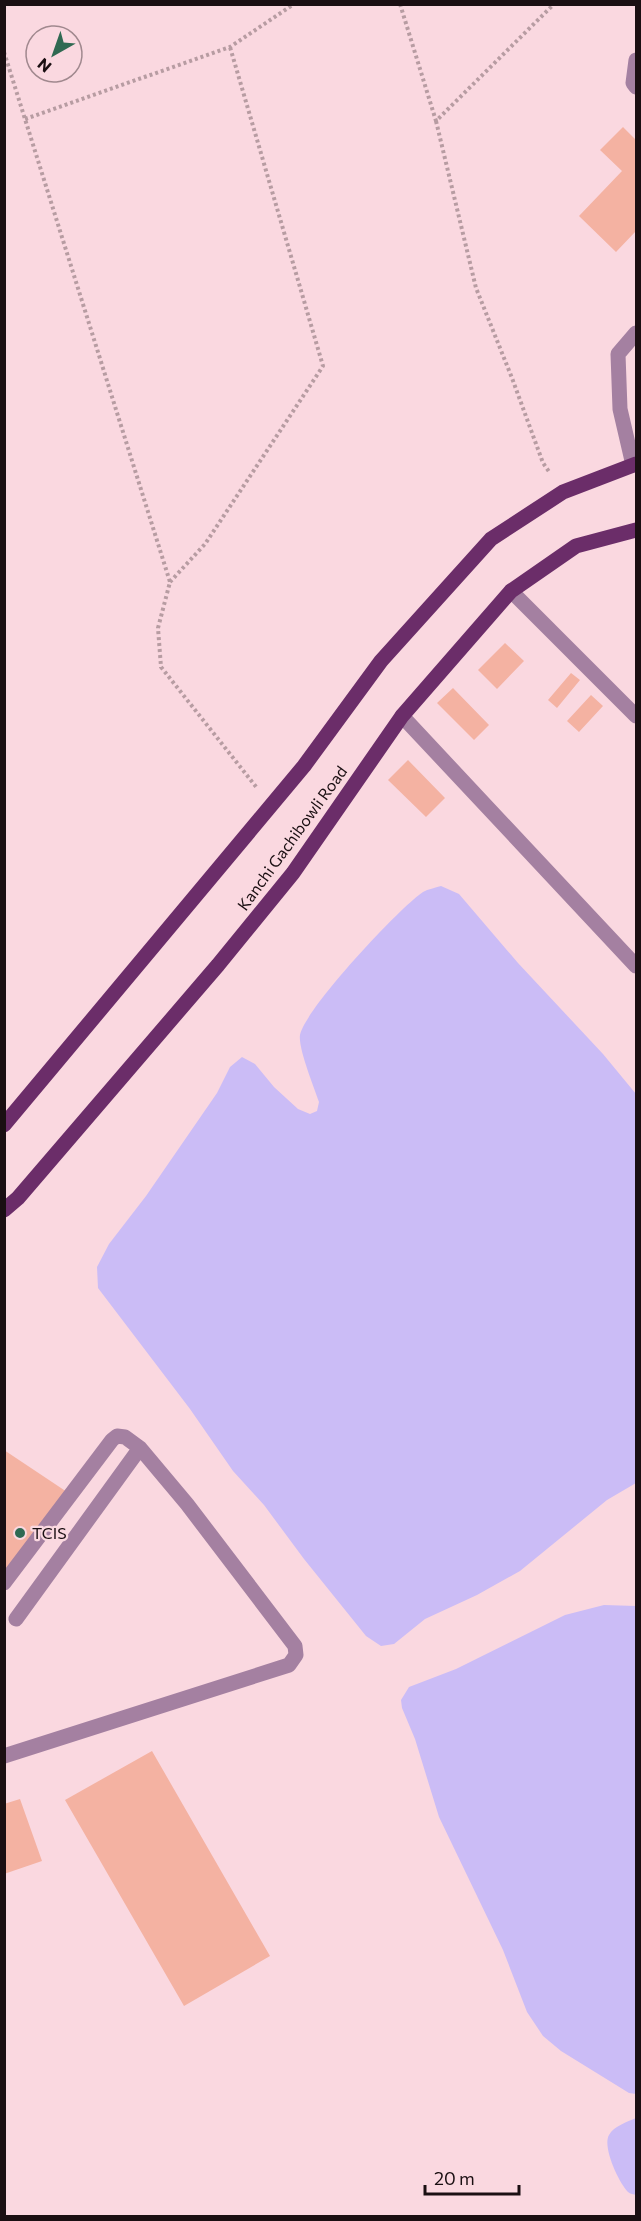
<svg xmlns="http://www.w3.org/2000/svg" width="641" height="2221" font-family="Commissioner,sans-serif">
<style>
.water{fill:#cbbcf6}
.building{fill:#f4b2a2}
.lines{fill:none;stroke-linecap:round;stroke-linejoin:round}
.path{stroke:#b79ca2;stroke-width:4;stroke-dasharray:3 3;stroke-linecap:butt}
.minor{stroke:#a480a1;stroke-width:15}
.major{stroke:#6b2d69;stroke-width:15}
.poi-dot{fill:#306952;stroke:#fad8e0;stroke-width:2}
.labels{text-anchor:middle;stroke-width:4.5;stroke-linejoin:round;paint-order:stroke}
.street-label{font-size:16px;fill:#1a0f12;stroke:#fad8e0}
.poi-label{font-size:16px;fill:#1a0f12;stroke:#fad8e0;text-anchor:start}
</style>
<rect width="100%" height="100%" fill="#fad8e0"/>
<path class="water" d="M441,886L459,894L518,963L603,1054L636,1094V1483L607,1500L520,1571L477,1595L425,1619L394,1644L381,1646L366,1636L304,1559L264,1505L233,1471L190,1409L98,1288L97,1267L109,1244L146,1196L217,1093L230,1067L242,1057L255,1064L274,1087L298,1109L310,1114L317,1111L319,1102C314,1087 298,1048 300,1035C305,1009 399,908 423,892C428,889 435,888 441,886Z
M604,1605L636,1606V2094L629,2093L561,2051L543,2036L527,2012L503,1950L439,1817L415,1739L402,1708L401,1700L409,1687L456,1669L565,1615Z
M636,2118V2195C634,2194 630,2194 628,2192C619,2183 602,2147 609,2135C614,2126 627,2122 636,2118Z"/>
<path class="building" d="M623,127L636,140V231L616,252L579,216L622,171L600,150Z
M505,643L524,661L497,689L478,670Z
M571,673L580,680L557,708L548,700Z
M453,688L489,725L474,740L437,703Z
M591,695L603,706L579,732L567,721Z
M408,760L445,798L426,817L388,780Z
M4,1450L67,1492L4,1575Z
M152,1751L270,1956L184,2006L65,1800Z
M20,1799L42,1861L4,1874V1804Z"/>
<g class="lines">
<path class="path" d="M400,4L436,121L554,4
M4,52L170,582L158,628L161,667L257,788
M25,119L230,47L294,4
M436,121L476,288L512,378L543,463L550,473
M170,582L205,544L323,366L230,47"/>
<path class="minor" d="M636,60L633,83L636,87
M633,465L620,409L618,354L636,333
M511,591L636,716
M402,716L636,966
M4,1583L112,1440L117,1436L125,1437L140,1448L187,1504L295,1646L296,1655L289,1665L4,1756
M16,1619L140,1448"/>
<path class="major" d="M4,1125L304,766L381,661L491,539L563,492L636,464
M4,1210L18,1198L218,965L293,873L402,716L511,591L576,546L636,530"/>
</g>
<circle class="poi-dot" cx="20" cy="1533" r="6"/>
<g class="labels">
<g class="street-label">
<text transform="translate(292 838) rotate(-54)" y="6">Kanchi Gachibowli Road</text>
</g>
<g class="poi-label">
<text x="32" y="1539">TCIS</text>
</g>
</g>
<rect width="641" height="2221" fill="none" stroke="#1a0f12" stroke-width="12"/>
<g transform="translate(54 54) rotate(220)"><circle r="28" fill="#fad8e0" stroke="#a0888e" stroke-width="1.5"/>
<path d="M0-4.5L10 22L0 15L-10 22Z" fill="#306952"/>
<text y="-9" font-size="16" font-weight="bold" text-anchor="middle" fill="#1a0f12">N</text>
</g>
<path d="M425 2185v9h94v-9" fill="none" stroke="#1a0f12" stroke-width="3"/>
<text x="434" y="2185" font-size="18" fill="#1a0f12" stroke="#fad8e0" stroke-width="4.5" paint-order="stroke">20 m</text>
</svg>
